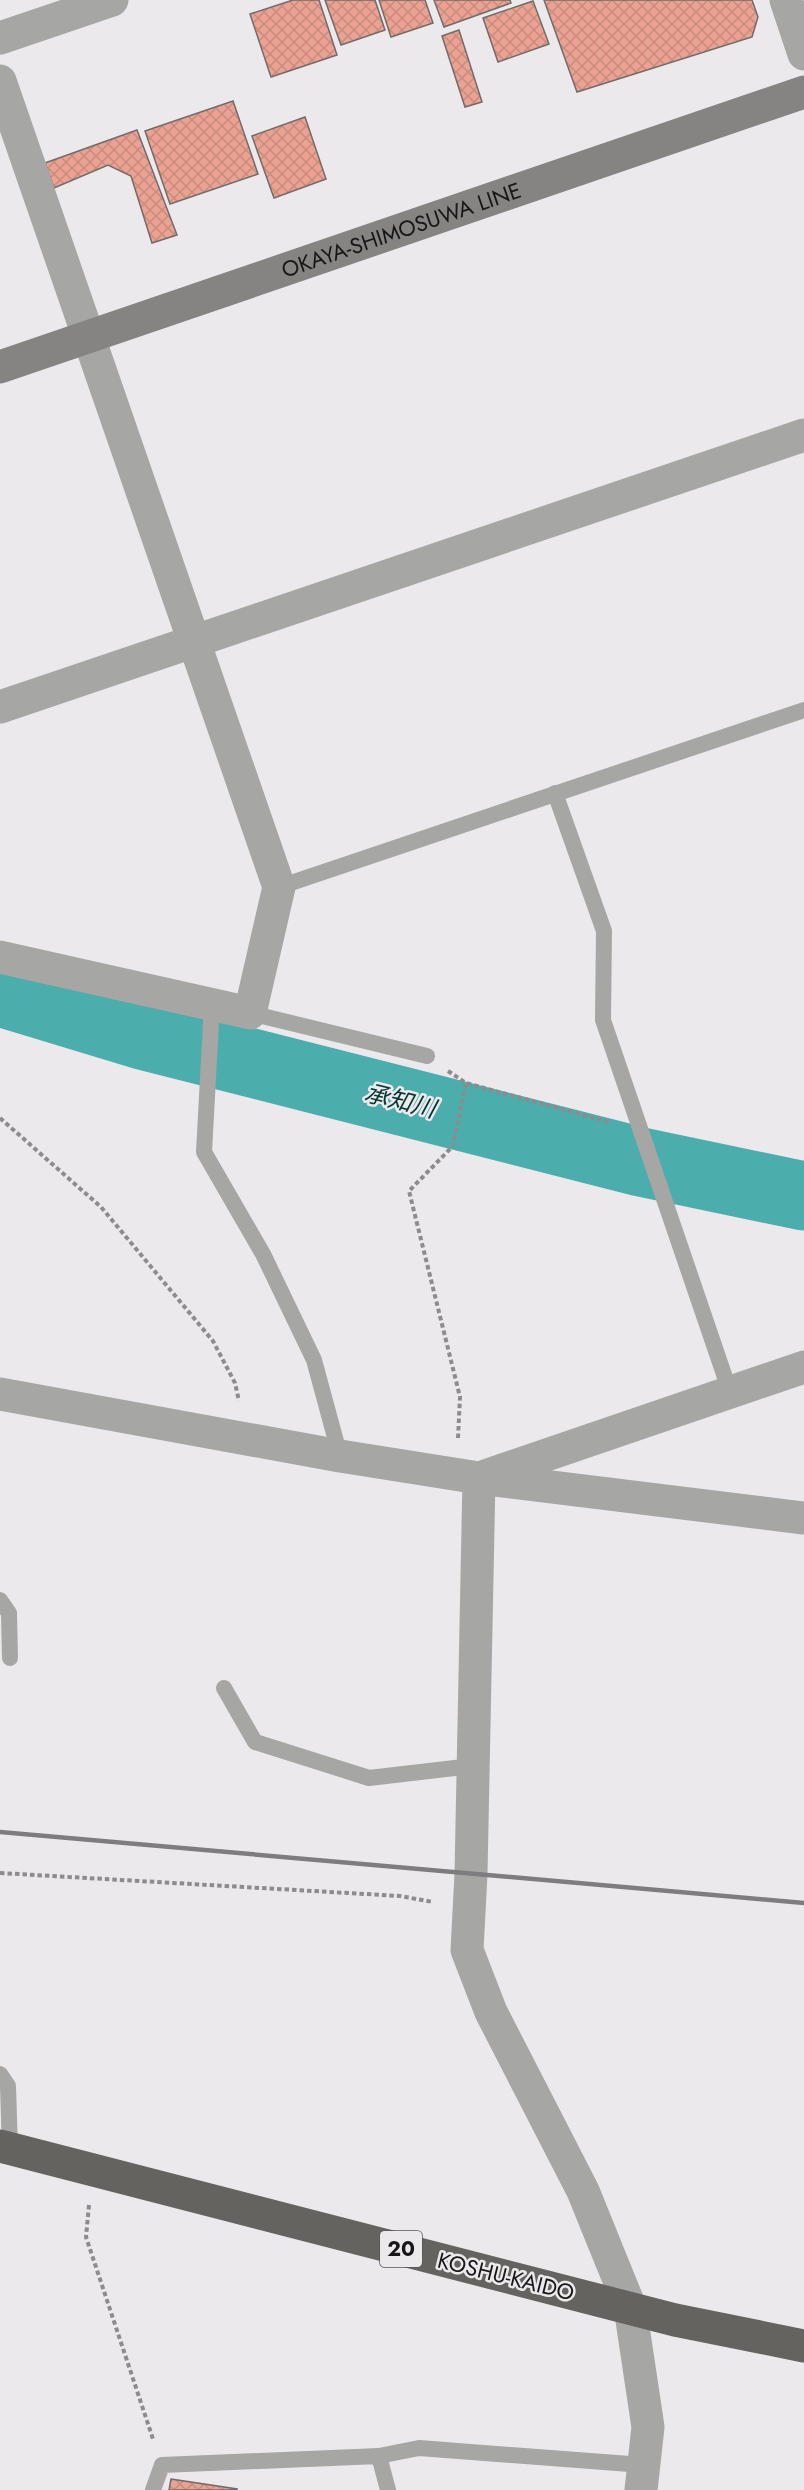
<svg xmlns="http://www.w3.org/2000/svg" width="804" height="2490" font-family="Jost,'Noto Sans JP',sans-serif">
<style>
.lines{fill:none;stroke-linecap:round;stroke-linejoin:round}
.river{stroke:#4cadad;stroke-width:69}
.building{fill:url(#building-cross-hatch);stroke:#6f6c6b;stroke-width:1.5}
.path{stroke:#8c8b8d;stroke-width:4;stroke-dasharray:4.5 3;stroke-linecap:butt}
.service{stroke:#a6a6a4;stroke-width:16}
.minor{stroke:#a6a6a4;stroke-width:33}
.tertiary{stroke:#a6a6a4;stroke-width:33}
.secondary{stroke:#858483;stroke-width:33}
.trunk{stroke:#646360;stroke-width:33}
.rail{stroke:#7e7c7e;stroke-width:4.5}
.labels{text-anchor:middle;stroke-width:5;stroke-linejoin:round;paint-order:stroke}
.shield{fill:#ebe9ec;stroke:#575658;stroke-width:1.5}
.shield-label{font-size:21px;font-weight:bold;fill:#181718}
.street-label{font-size:22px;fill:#181718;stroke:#ebe9ec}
.water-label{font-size:24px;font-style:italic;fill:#043535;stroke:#ebe9ec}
</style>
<defs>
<pattern id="building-cross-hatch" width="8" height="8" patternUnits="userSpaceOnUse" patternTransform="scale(1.5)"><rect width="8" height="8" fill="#eba292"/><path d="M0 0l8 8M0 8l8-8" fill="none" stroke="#c98b7d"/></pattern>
</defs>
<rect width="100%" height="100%" fill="#ebe9ec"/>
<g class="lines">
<path class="river" d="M0,992L142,1035L641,1162L804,1196"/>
</g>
<path class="building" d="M293,0H319L337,55L271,77L250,14Z
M325,0H375L385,30L341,45Z
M379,0H425L433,23L391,37Z
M434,0H510L511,3L444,27Z
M544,0H752L758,17L752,37L577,92Z
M533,1L549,44L498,62L483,18Z
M459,30L482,102L465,107L442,36Z
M233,101L258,174L170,204L145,131Z
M305,117L326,179L274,198L252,136Z
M137,130L177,235L152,243L131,176L108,165L54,188L45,163Z
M171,2479L237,2489V2490H169Z"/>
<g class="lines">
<path class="path" d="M448,1071L466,1083L609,1122
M0,1118L101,1207L213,1341L235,1383L239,1401
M458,1438L460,1397L409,1191L453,1146L466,1083
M0,1873L400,1896L433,1902
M89,2205L86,2237L153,2439"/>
<path class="service" d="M555,793L604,931L603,1020L730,1392
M279,887L804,710
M212,1004L204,1152L263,1254L314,1360L340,1456
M250,1013L427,1056
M0,1600L9,1613L10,1658
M224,1688L255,1742L369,1778L472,1766
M0,2074L8,2086L10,2149
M379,2456L388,2490
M153,2490L162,2465L379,2456L419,2448L643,2465"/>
<path class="minor" d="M0,38L112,0
M0,81L279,887L250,1013L0,957
M0,707L804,435
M0,1394L340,1456L479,1478L804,1518
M479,1478L471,1874L467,1950L491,2012L583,2191L630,2307L648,2427L641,2490"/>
<path class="tertiary" d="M786,0L804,54
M479,1478L804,1367"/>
<path class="secondary" id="s1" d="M0,367L804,92"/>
<path class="trunk" d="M0,2146L675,2320L804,2346"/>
<path class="rail" d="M0,1832L804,1903"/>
</g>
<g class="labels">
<rect class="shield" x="380" y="2231" width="42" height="36" rx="4.5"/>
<g class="shield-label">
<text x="401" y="2256">20</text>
</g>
<g class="street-label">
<text dy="8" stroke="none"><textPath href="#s1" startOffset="424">OKAYA-SHIMOSUWA LINE</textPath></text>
<text transform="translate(506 2276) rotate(14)" y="8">KOSHU-KAIDO</text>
</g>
<g class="water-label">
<text transform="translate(400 1101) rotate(14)" y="8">承知川</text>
</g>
</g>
</svg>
